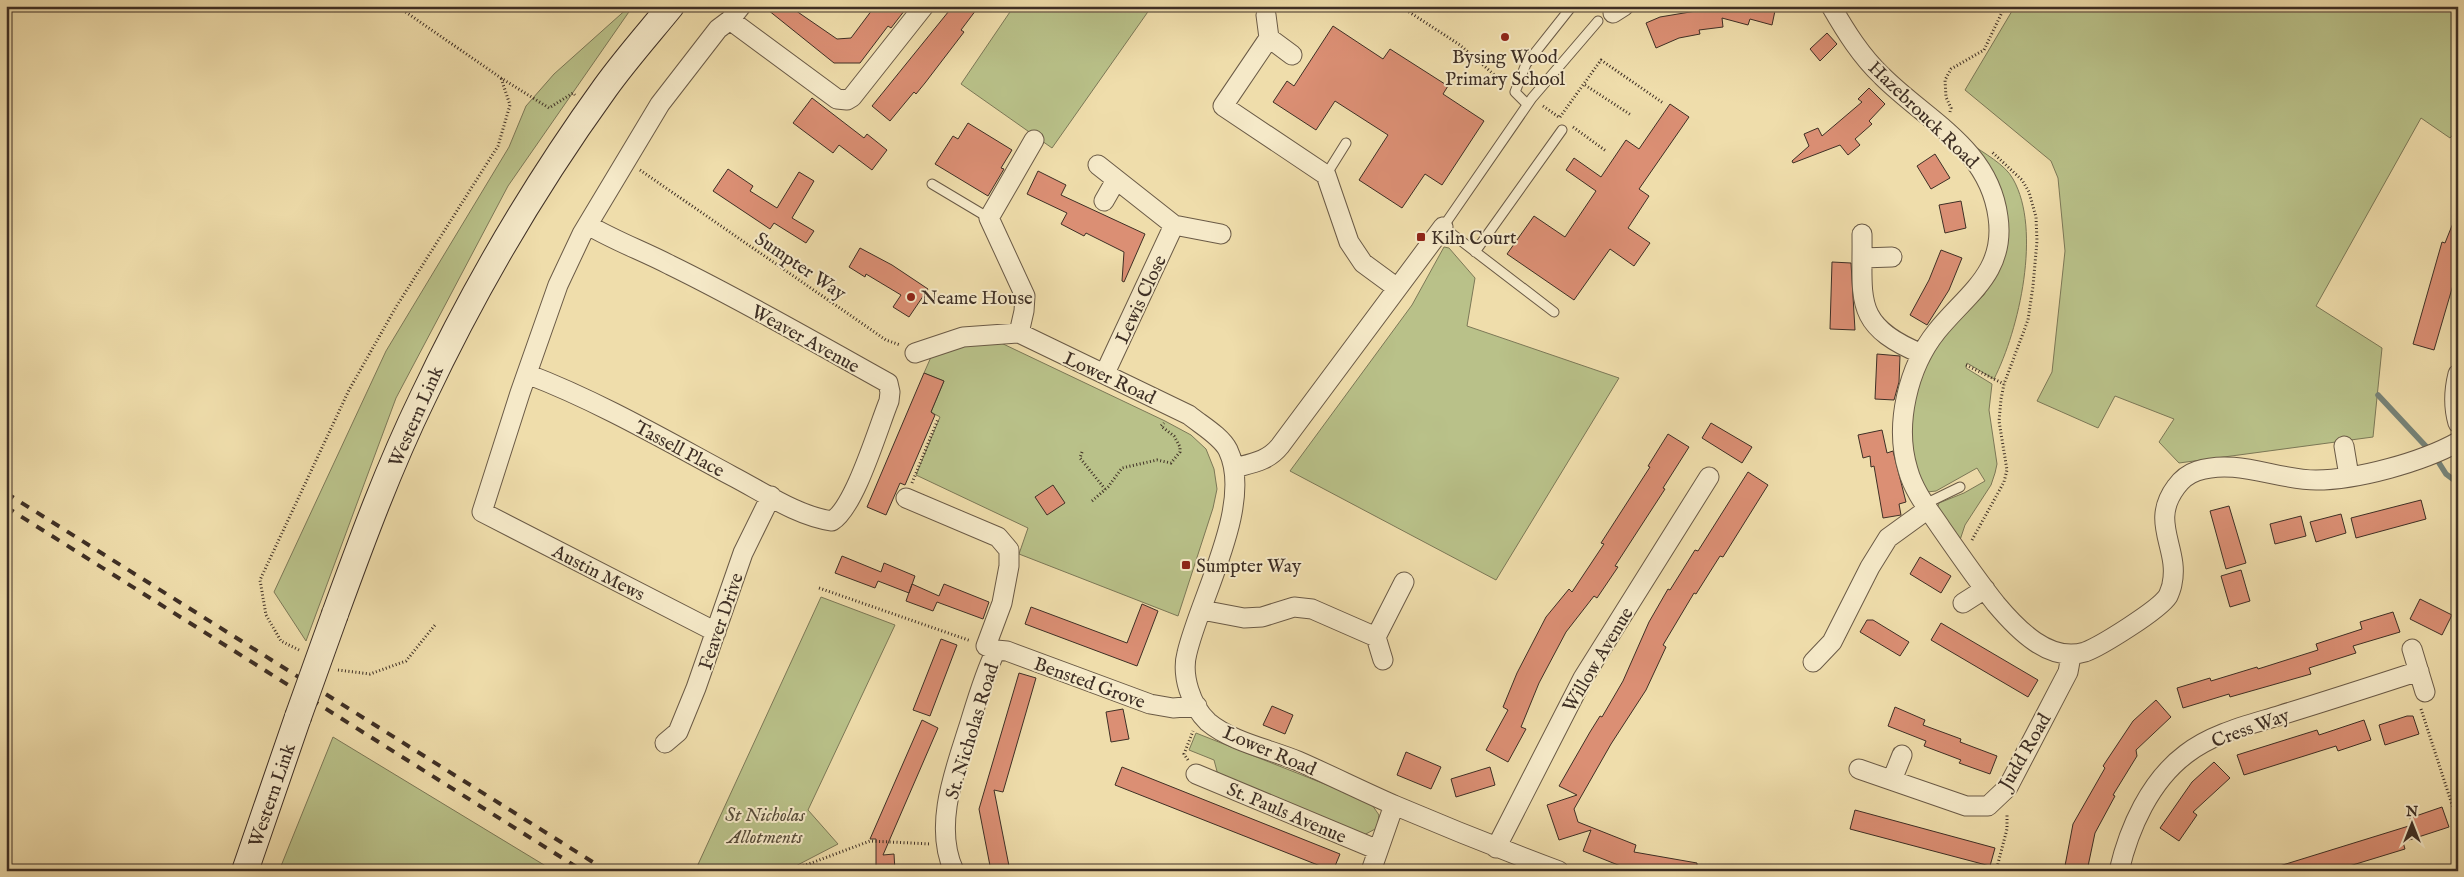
<svg xmlns="http://www.w3.org/2000/svg" width="2464" height="877" font-family="'IM FELL English',serif">
<style>
.green{fill:#b9c189;stroke:#7c7857}
.lines{fill:none;stroke-linecap:round;stroke-linejoin:round}
.stream{stroke:#768378;stroke-width:5.5}
.building{fill:#db8f74;stroke:#3e2f25}
.lane-casing{stroke:#6a5a46;stroke-width:11}
.street-casing{stroke:#6a5a46;stroke-width:21}
.secondary-casing{stroke:#3e2f25;stroke-width:28}
.path{stroke:#3e2f25;stroke-width:3;stroke-dasharray:1 2.5;stroke-linecap:butt}
.lane{stroke:#f5e9c8;stroke-width:9}
.street{stroke:#f5e9c8;stroke-width:19}
.secondary{stroke:#f5e9c8;stroke-width:26}
.rail{stroke:#3e2f25;stroke-width:4;stroke-dasharray:9 9;stroke-linecap:butt}
.secondary-bridge-casing{stroke:#3e2f25;stroke-width:28;stroke-linecap:butt}
.secondary-bridge{stroke:#f5e9c8;stroke-width:26}
.poi-dot{fill:#8f2418;stroke:#f5e9c8;stroke-width:2}
.labels{text-anchor:middle;stroke-width:4;stroke-linejoin:round;paint-order:stroke}
.poi-label{font-size:19px;fill:#3e2f25;stroke:#f5e9c8;text-anchor:start}
.street-label{font-size:19px;fill:#3e2f25;stroke:#f5e9c8}
.park-label{font-size:19px;font-style:italic;fill:#574c39;stroke:#f5e9c8}
</style>
<rect width="100%" height="100%" fill="#efddab"/>
<filter id="stains"><feTurbulence type="fractalNoise" baseFrequency=".004" numOctaves="4"/><feColorMatrix values="0 0 0 0 .2 0 0 0 0 .09 0 0 0 0 .02 0 0 0 .5 -.17"/></filter>
<radialGradient id="worn" r=".72"><stop offset=".6" stop-color="#630" stop-opacity="0"/><stop offset="1" stop-color="#630" stop-opacity=".3"/></radialGradient>
<path class="green" d="M630,6H633L508,186L396,398L306,641L274,592L386,351L509,147L526,106L554,74Z
M1014,6H1152L1052,148L961,84Z
M2015,6H2458V129L2450,138L2421,118L2316,306L2382,348L2373,437L2179,463L2159,442L2174,419L2115,396L2098,428L2037,401L2052,372L2065,251L2058,178L2051,161L1965,90Z
M1970,143C1983,153 2005,164 2013,179C2042,230 2019,330 1994,379L1967,363L1966,368L1992,384L1989,410L1997,464L1995,473L1991,485L1965,525L1960,540L1937,508L1939,503L1964,493L1985,481L1977,468L1936,491L1927,492L1911,458L1912,407L1925,364L1941,339L1984,295L1994,277L2006,214L2003,197L1995,179Z
M1444,247L1449,248L1475,278L1467,326L1619,378L1496,580L1290,471L1412,305Z
M999,342L1165,421L1191,435L1206,449L1214,469L1217,489L1213,508L1178,616L1019,554L1028,528L916,475L940,417L931,412L944,381L924,373L931,357L958,345Z
M821,597L895,625L808,810L838,844L786,871H695Z
M1196,733L1370,802L1379,815L1377,828L1364,835L1218,775L1214,760L1189,750Z
M333,737L554,871H279Z"/>
<g class="lines">
<path class="stream" d="M2378,395L2434,455L2446,474L2458,483"/>
</g>
<path class="building" d="M763,6H789L837,39L851,38L875,6H908L891,28L888,26L860,63H834Z
M953,6H979L961,30L964,32L925,83L916,94L914,92L890,121L872,106Z
M1696,6H1776L1772,25L1750,19L1748,25L1722,18L1723,27L1699,30L1700,34L1679,38L1656,48L1646,23L1660,17L1696,11Z
M1333,26L1383,59L1390,49L1448,86L1443,94L1484,121L1442,185L1425,174L1402,208L1359,180L1388,135L1335,101L1316,130L1273,102L1287,81L1294,86Z
M1827,33L1837,44L1820,61L1810,49Z
M1869,88L1885,104L1869,121L1872,124L1855,139L1860,145L1848,155L1840,145L1793,163L1792,161L1809,146L1804,134L1818,128L1822,136L1862,102L1858,99Z
M812,98L864,138L867,134L887,150L872,170L839,145L833,153L793,123Z
M1670,104L1689,117L1639,189L1649,196L1628,228L1650,243L1634,266L1610,249L1574,300L1507,254L1534,216L1565,237L1596,191L1566,170L1574,158L1601,177L1626,140L1639,149Z
M968,123L1012,150L1001,168L1004,169L988,196L935,164L953,136L958,139Z
M1935,154L1950,178L1931,189L1917,166Z
M728,169L753,186L750,191L777,208L799,172L814,181L792,218L814,231L806,243L774,223L770,229L713,191Z
M1038,171L1066,185L1061,195L1145,234L1124,282L1122,281L1124,252L1086,233L1084,236L1061,224L1067,213L1027,194Z
M1961,201L1966,228L1945,233L1939,205Z
M2457,213L2458,268L2434,350L2413,344L2442,242L2445,243Z
M860,248L892,265L928,289L909,317L893,307L901,295L866,274L865,277L849,267Z
M1941,250L1962,258L1949,290L1927,325L1910,315L1929,280Z
M1832,262L1851,263L1855,330L1830,329Z
M1877,354L1900,356L1899,382L1894,400L1875,399Z
M924,373L944,381L931,412L935,415L905,485L900,483L886,515L867,507Z
M1711,423L1752,447L1742,463L1702,438Z
M1882,430L1887,453L1893,451L1906,502L1899,504L1901,515L1883,518L1874,466L1871,467L1870,456L1863,458L1858,435Z
M1668,434L1689,447L1663,488L1665,489L1615,566L1618,567L1597,598L1594,596L1566,632L1539,683L1521,727L1526,729L1508,762L1486,750L1508,710L1503,707L1517,673L1546,617L1569,589L1572,592L1604,544L1601,543L1650,467L1648,466Z
M1748,472L1768,485L1723,557L1720,556L1696,594L1694,593L1663,645L1666,647L1646,690L1611,744L1574,809L1578,822L1636,845L1634,852L1697,863V871H1633L1583,851L1591,830L1559,840L1547,805L1577,795L1559,786L1590,732L1600,716L1602,717L1623,681L1649,622L1668,589L1670,590L1695,550L1698,551Z
M1053,485L1065,503L1047,515L1035,497Z
M2421,500L2426,519L2356,538L2351,518Z
M2229,506L2246,563L2226,569L2210,511Z
M2341,514L2346,533L2316,542L2310,522Z
M2301,516L2306,536L2275,544L2270,524Z
M842,556L881,572L884,563L915,576L909,593L878,581L875,588L835,573Z
M1920,557L1951,576L1941,593L1910,574Z
M2241,570L2250,601L2230,607L2221,576Z
M912,584L939,596L944,584L989,602L983,619L937,602L933,611L906,601Z
M2420,599L2452,615L2442,635L2410,619Z
M1142,604L1158,611L1137,666L1025,624L1031,607L1127,643Z
M2393,612L2400,632L2353,646L2356,653L2309,668L2311,674L2230,697L2229,694L2183,708L2177,688L2210,678L2211,681L2257,667L2258,669L2318,650L2316,644L2362,629L2360,622Z
M1867,620H1873L1909,642L1900,656L1860,632Z
M1941,623L2038,680L2028,697L1931,640Z
M941,639L957,645L930,716L913,710Z
M1019,673L1036,678L1003,792L994,790L1010,871H991L979,809Z
M2156,700L2171,717L2136,750L2137,756L2113,795L2115,796L2095,833L2087,871H2064L2073,824L2105,768L2103,766L2133,721Z
M1272,706L1293,715L1285,734L1263,725Z
M1895,707L1925,720L1923,725L1961,739L1960,742L1997,756L1990,774L1959,763L1961,760L1924,746L1926,741L1888,726Z
M1123,709L1129,739L1111,742L1106,712Z
M2407,716H2413L2419,734L2385,745L2379,725Z
M922,720L938,728L883,855L894,854L895,871H876V839H870Z
M2364,720L2371,740L2338,751L2336,746L2244,775L2237,755L2317,730L2319,735Z
M1406,752L1441,767L1431,789L1397,775Z
M2214,762L2230,778L2193,812L2197,815L2179,841L2160,828L2192,782Z
M1122,767L1340,854L1333,871L1115,785Z
M1490,767L1495,785L1456,797L1451,779Z
M2442,807L2449,827L2403,842L2405,849L2333,871H2273V868L2412,825L2410,818Z
M1855,810L1995,848L1990,866L1850,829Z"/>
<g class="lines">
<g class="lane-casing">
<path id="lane" d="M1527,104L1515,92L1526,64L1572,6
M1326,175L1346,143
M932,184L989,218
M1475,252L1562,130
M1554,312L1443,227L1532,98L1598,21
M1925,504L1960,487"/>
</g>
<g class="street-casing">
<path id="street" d="M1831,6C1846,32 1861,56 1882,76C1927,121 1989,148 1998,217C2006,272 1967,294 1937,331C1908,367 1894,425 1908,470C1914,492 1929,510 1941,528C1959,554 1977,580 1996,604C2017,629 2049,663 2085,652C2101,646 2159,610 2168,596C2169,594 2172,586 2172,584C2180,548 2149,523 2176,487C2181,480 2188,474 2197,471C2236,458 2277,480 2316,480C2357,480 2422,462 2458,442
M1613,13L1624,6
M1266,15L1269,38L1292,55
M730,20L837,99L847,100L852,97L924,6
M1269,38L1223,106L1326,175L1349,242L1363,263L1397,288
M1098,165L1174,225L1221,234
M1104,201L1116,180
M1862,234C1863,300 1852,325 1922,354
M1862,258L1892,257
M1019,333L1024,311L1025,296L989,218L1034,140
M915,353L963,337L1019,333L1189,415C1201,425 1221,436 1228,450C1254,504 1200,597 1187,653C1181,675 1191,706 1208,722C1232,742 1269,749 1298,761C1330,775 1362,791 1394,805C1448,828 1503,850 1559,871
M1105,373L1174,225
M527,374C598,401 665,440 732,476C763,492 797,516 832,521C855,507 878,428 889,401L890,392L888,383C816,343 744,301 670,265C643,251 615,241 588,225
M2458,374C2454,390 2453,406 2458,423
M2344,446L2349,476
M1234,468C1253,463 1268,461 1280,446L1443,227
M906,498L998,537L1009,550V566L1002,603L986,646L996,650L1007,651L1150,704L1173,708L1197,706
M1963,603L1985,589
M1202,610L1244,618L1262,617L1294,607L1312,609L1376,637L1404,582
M716,632L482,512L520,393L558,285L582,234L660,104L718,29L730,20L741,6
M1376,637L1383,660
M2412,649L2425,692
M1813,662L1832,642L1870,567L1888,538L1928,509
M665,743L678,732L696,688L743,553L771,496
M1859,769L1966,806H1988L2008,787L2068,672L2071,656
M1196,774L1378,850
M1892,780L1902,755
M1496,848L1583,678L1709,477
M954,871C933,826 955,770 969,726C977,700 984,675 996,650
M1371,871L1394,805
M2119,871C2129,828 2150,781 2186,754C2213,733 2249,725 2281,715C2327,701 2373,686 2419,671"/>
</g>
<g class="secondary-casing">
<path id="secondary" d="M335,614C362,540 389,467 423,397C474,289 535,185 605,88C625,60 649,33 671,6
M245,871L298,717"/>
</g>
<path class="path" d="M397,6L501,78L549,108L573,93L575,95
M1400,6L1460,45L1506,85
M1585,85L1631,115
M1543,106L1560,118
M1950,112L1951,108L1946,97L1945,80L1951,69L1984,50L2005,6
M1560,117L1601,60L1663,103
M1573,127L1606,151
M640,170L886,340L900,345
M1966,365L2004,384
M1082,452L1080,458L1105,489
M912,483L938,419
M1092,501L1108,487L1122,468L1157,460L1171,463L1180,452V447L1174,436L1161,426L1164,423
M1972,540L2004,482L2007,470L1999,421L2001,399L2004,384L2028,320L2033,286L2037,241L2036,217L2029,192L2022,180L1992,152
M819,588L971,641
M299,650L281,641L266,615L260,580L349,390L396,307L498,146L510,105L501,78
M338,670L370,674L406,661L435,625
M2421,709L2458,823
M1188,760L1184,754L1193,731
M790,871L870,841L931,844
M1996,871L2007,829V813"/>
<use href="#lane" class="lane"/>
<use href="#street" class="street"/>
<use href="#secondary" class="secondary"/>
<path class="rail" d="M6,493L607,871
M6,507L583,871"/>
<g class="secondary-bridge-casing">
<path id="secondary-bridge" d="M298,717L335,614"/>
</g>
<use href="#secondary-bridge" class="secondary-bridge"/>
</g>
<g class="poi-dot">
<circle cx="1505" cy="37" r="5"/>
<rect x="1416" y="232" width="10" height="10" rx="2.5"/>
<circle cx="911" cy="297" r="5"/>
<rect x="1181" y="560" width="10" height="10" rx="2.5"/>
</g>
<g class="labels">
<g class="poi-label">
<text x="1505" y="63" text-anchor="middle">Bysing Wood<tspan x="1505" dy="22">Primary School</tspan></text>
<text x="1431" y="244">Kiln Court</text>
<text x="921" y="304">Neame House</text>
<text x="1196" y="572">Sumpter Way</text>
</g>
<g class="street-label">
<text transform="translate(1924 114) rotate(44)" y="7">Hazebrouck Road</text>
<text transform="translate(801 265) rotate(34)" y="7">Sumpter Way</text>
<text transform="translate(1140 299) rotate(-65)" y="7">Lewis Close</text>
<text transform="translate(806 338) rotate(29)" y="7">Weaver Avenue</text>
<text transform="translate(1110 377) rotate(25)" y="7">Lower Road</text>
<text transform="translate(415 416) rotate(-66)" y="7">Western Link</text>
<text transform="translate(680 448) rotate(28)" y="7">Tassell Place</text>
<text transform="translate(599 572) rotate(27)" y="7">Austin Mews</text>
<text transform="translate(720 621) rotate(-71)" y="7">Feaver Drive</text>
<text transform="translate(1597 659) rotate(-59)" y="7">Willow Avenue</text>
<text transform="translate(1090 682) rotate(20)" y="7">Bensted Grove</text>
<text transform="translate(2250 727) rotate(-20)" y="7">Cress Way</text>
<text transform="translate(971 731) rotate(-73)" y="7">St. Nicholas Road</text>
<text transform="translate(1270 750) rotate(23)" y="7">Lower Road</text>
<text transform="translate(2024 751) rotate(-60)" y="7">Judd Road</text>
<text transform="translate(271 795) rotate(-71)" y="7">Western Link</text>
<text transform="translate(1287 812) rotate(23)" y="7">St. Pauls Avenue</text>
</g>
<g class="park-label">
<text x="765" y="821">St Nicholas<tspan x="765" dy="22">Allotments</tspan></text>
</g>
</g>
<rect width="2464" height="877" fill="none" stroke="#efddab" stroke-width="25"/>
<rect x="8" y="8" width="2449" height="862" fill="none" stroke="#3e2f25" stroke-width="2.5"/>
<rect x="12" y="12" width="2439" height="852" fill="none" stroke="#3e2f25"/>
<g transform="translate(2412 824)" stroke="#f5e9c8" stroke-width="4" paint-order="stroke">
<path d="M0-4L9 19L0 12L-9 19Z" fill="#3e2f25"/>
<text y="-8" font-size="14" font-weight="bold" text-anchor="middle" fill="#3e2f25">N</text>
</g>
<rect width="100%" height="100%" filter="url(#stains)"/>
<rect width="100%" height="100%" fill="url(#worn)"/>
</svg>
